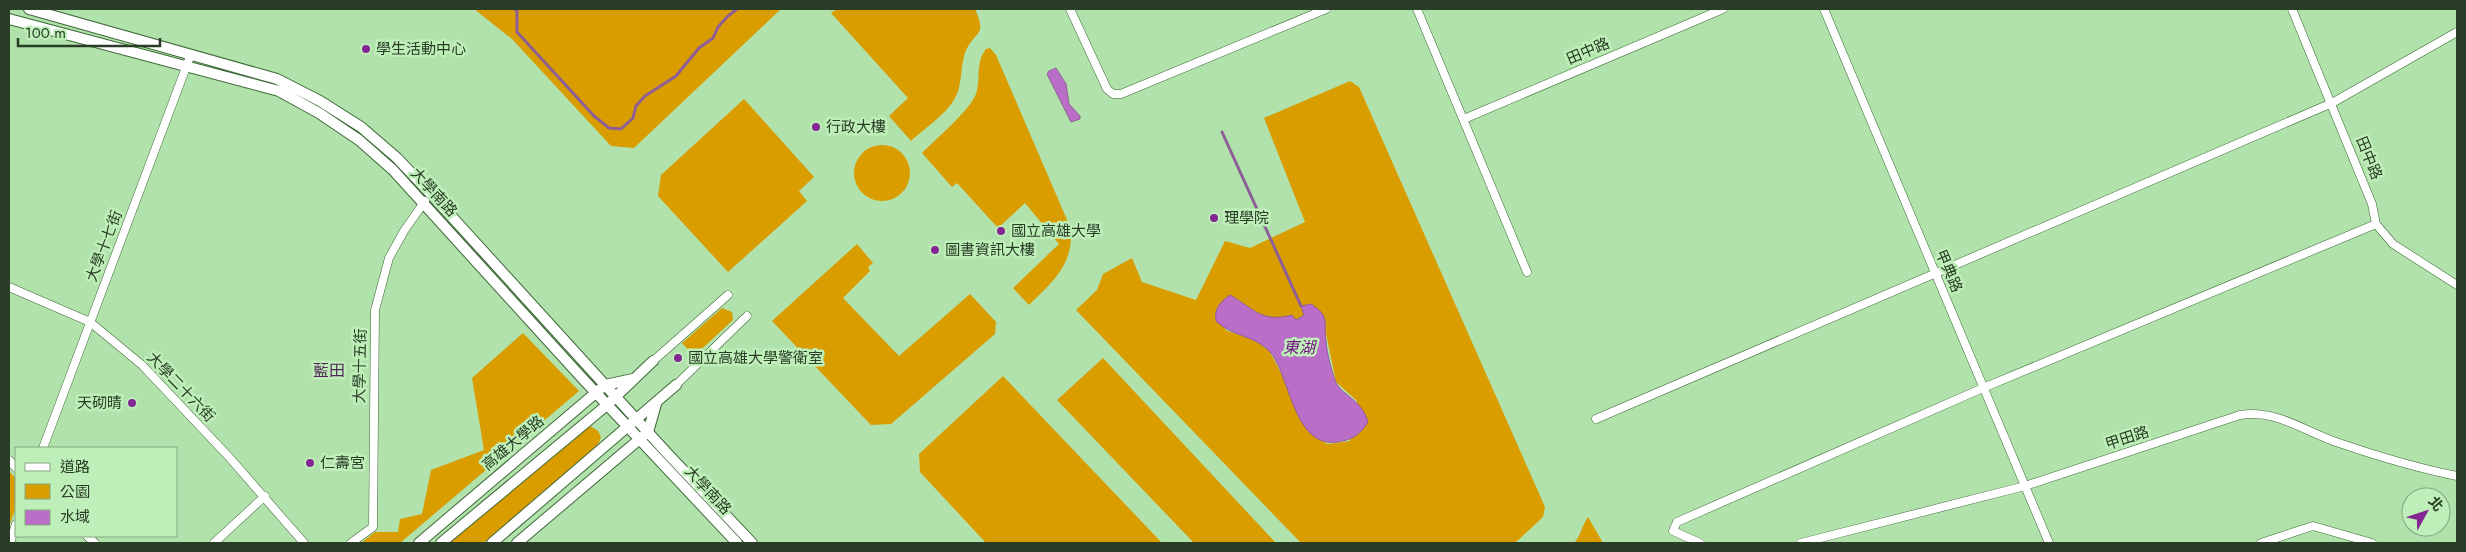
<svg xmlns="http://www.w3.org/2000/svg" width="2466" height="552" font-family="Jost,'Noto Sans TC',sans-serif">
<style>
.green{fill:#d99d00;fill-rule:evenodd}
.water{fill:#ba6ec8;stroke:#8e5f97}
.lines{fill:none;stroke-linecap:round;stroke-linejoin:round}
.stream{stroke:#8e5f97;stroke-width:3}
.minor-casing{stroke:#3d6837;stroke-width:9}
.tertiary-casing{stroke:#3d6837;stroke-width:12}
.minor{stroke:#fff;stroke-width:8}
.tertiary{stroke:#fff;stroke-width:10}
.poi-dot{fill:#832793;stroke:#bfefb8;stroke-width:2}
.labels{text-anchor:middle;stroke-width:5;stroke-linejoin:round;paint-order:stroke}
.poi-label{font-size:15px;fill:#293c26;stroke:#bfefb8;text-anchor:start}
.street-label{font-size:15px;fill:#293c26;stroke:#bfefb8}
.water-label{font-size:16px;font-style:italic;fill:#751385;stroke:#bfefb8}
.neighbourhood-label{font-size:16px;fill:#52265a;stroke:#bfefb8}
</style>
<rect width="100%" height="100%" fill="#b2e2ab"/>
<path class="green" d="M474,9H781L634,148L611,146L512,39Z
M837,9H975C988,38 974,30 965,53C961,65 962,78 958,91C952,111 926,127 911,141L889,116L908,98L831,13Z
M990,48L996,55L1071,229C1073,266 1053,281 1029,305L1013,288L1059,244L1025,203L998,228L957,183L952,187L922,153C935,140 970,110 976,94C981,79 975,63 986,49Z
M1350,81L1359,87L1545,507L1543,517L1515,543H1301L1076,310L1097,290L1103,274L1132,258L1142,282L1196,300L1225,241L1250,248L1305,222L1264,118ZM1230,295C1254,309 1262,323 1292,315L1295,320L1304,315L1326,334L1336,382L1357,401L1350,441L1328,444L1314,436L1270,352L1257,341L1225,330Z
M744,99L814,177L799,191L807,201L728,272L658,196L661,175Z
M854 173a28 28 0 1 1 56 0a28 28 0 1 1-56 0Z
M857,244L873,263L868,267L870,271L843,298L899,356L970,294L996,322L995,334L891,424L871,425L772,321Z
M722,308L732,312L733,320L694,356L682,343Z
M523,333L579,391L400,543H361L375,532H398L400,519L422,514L431,470L484,450L472,378Z
M1103,358L1276,543H1194L1057,400Z
M1003,376L1162,543H986L920,472L919,454Z
M590,426L598,431L601,437L597,448L484,543H446L584,428Z
M9,471L16,479V507L9,527Z
M1588,517L1603,543H1574C1581,536 1582,525 1588,517Z"/>
<path class="water" d="M1056,68L1066,84L1069,104L1080,116V119L1071,122L1047,74L1049,71Z
M1230,295C1254,309 1262,323 1292,315L1296,320L1304,315L1301,306L1311,304C1331,317 1323,322 1326,341C1327,354 1331,368 1335,380C1340,395 1362,399 1368,422C1360,435 1352,440 1337,442C1294,448 1290,377 1271,353C1256,335 1232,337 1216,321C1214,309 1220,302 1230,295Z"/>
<g class="lines">
<path class="stream" d="M514,9L517,11V32L594,116L609,128L621,129L633,118L636,106L645,96L676,76L699,48L713,38L718,27L728,16L737,9
M1222,132L1301,306"/>
<g class="minor-casing">
<path id="minor" d="M1070,9L1107,89L1113,94H1121L1326,9
M1417,9L1527,272
M1824,9L2049,543
M2292,9L2372,204L2376,224L2393,244L2457,285
M1464,119L1723,9
M9,287L90,322L142,365L229,457L304,543
M653,361L728,295
M676,385L747,316
M1596,419L2332,103L2457,32
M43,448L191,54
M9,460L16,468
M87,536L95,543
M10,543L16,524
M214,543L265,496
M351,543L373,527L375,310L389,258L404,231L425,201
M1700,543L1673,531L1677,522L1983,388L2376,224
M1801,543L2025,486L2240,415C2277,409 2305,432 2339,443C2377,456 2417,468 2457,476
M2261,543L2313,526L2372,543"/>
</g>
<g class="tertiary-casing">
<path id="tertiary" d="M29,9L277,79L320,101L361,127L397,158L432,195L666,452L752,543
M9,19L279,91L319,113L359,140L393,170L582,378L737,543
M419,543L605,385L633,379
M441,543L607,405L653,361
M492,543L676,385
M517,543L648,432L656,404"/>
</g>
<use href="#minor" class="minor"/>
<use href="#tertiary" class="tertiary"/>
</g>
<g class="poi-dot">
<circle cx="366" cy="49" r="5"/>
<circle cx="816" cy="127" r="5"/>
<circle cx="1214" cy="218" r="5"/>
<circle cx="1001" cy="231" r="5"/>
<circle cx="935" cy="250" r="5"/>
<circle cx="678" cy="358" r="5"/>
<circle cx="132" cy="403" r="5"/>
<circle cx="310" cy="463" r="5"/>
</g>
<g class="labels">
<g class="poi-label">
<text x="376" y="54">學生活動中心</text>
<text x="826" y="132">行政大樓</text>
<text x="1224" y="223">理學院</text>
<text x="1011" y="236">國立高雄大學</text>
<text x="945" y="255">圖書資訊大樓</text>
<text x="688" y="363">國立高雄大學警衛室</text>
<text x="122" y="408" text-anchor="end">天砌晴</text>
<text x="320" y="468">仁壽宮</text>
</g>
<g class="street-label">
<text transform="translate(1588 51) rotate(-23)" y="5">田中路</text>
<text transform="translate(2369 158) rotate(68)" y="5">田中路</text>
<text transform="translate(434 192) rotate(47)" y="5">大學南路</text>
<text transform="translate(104 246) rotate(-69)" y="5">大學十七街</text>
<text transform="translate(1949 271) rotate(67)" y="5">甲典路</text>
<text transform="translate(360 366) rotate(-89)" y="5">大學十五街</text>
<text transform="translate(181 387) rotate(46)" y="5">大學二十六街</text>
<text transform="translate(2127 438) rotate(-18)" y="5">甲田路</text>
<text transform="translate(513 443) rotate(-40)" y="5">高雄大學路</text>
<text transform="translate(708 490) rotate(47)" y="5">大學南路</text>
</g>
<g class="water-label">
<text x="1299" y="353">東湖</text>
</g>
<g class="neighbourhood-label">
<text x="329" y="376">藍田</text>
</g>
</g>
<rect width="2466" height="552" fill="none" stroke="#293c26" stroke-width="20"/>
<rect x="15" y="447" width="162" height="90" fill="#bfefb8" stroke="#83a77e"/>
<rect x="25" y="463" width="25" height="8" fill="#ffffff" stroke="#83a77e"/>
<text x="60" y="472" font-size="15" fill="#293c26">道路</text>
<rect x="25" y="484" width="25" height="15" fill="#d99d00" stroke="#83a77e"/>
<text x="60" y="497" font-size="15" fill="#293c26">公園</text>
<rect x="25" y="510" width="25" height="15" fill="#ba6ec8" stroke="#83a77e"/>
<text x="60" y="522" font-size="15" fill="#293c26">水域</text>
<g transform="translate(2426 512) rotate(50)"><circle r="24" fill="#bfefb8" stroke="#83a77e"/>
<path d="M0-4L9 19L0 12L-9 19Z" fill="#832793"/>
<text y="-8" font-size="14" font-weight="bold" text-anchor="middle" fill="#293c26">北</text>
</g>
<path d="M18 38v8h142v-8" fill="none" stroke="#293c26" stroke-width="2.5"/>
<text x="25" y="38" font-size="15" fill="#293c26" stroke="#bfefb8" stroke-width="4" paint-order="stroke">100 m</text>
</svg>
